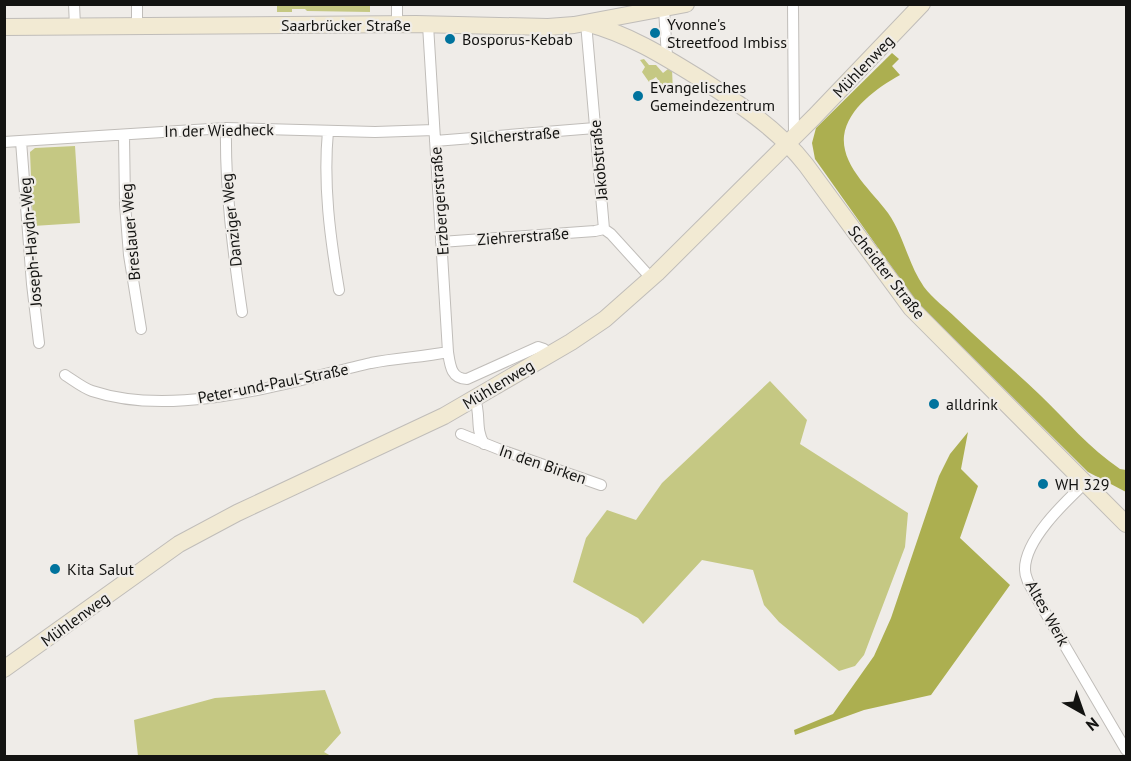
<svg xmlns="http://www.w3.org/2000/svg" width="1131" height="761" font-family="'PT Sans',sans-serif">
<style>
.green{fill:#c5c883}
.forest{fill:#acaf50}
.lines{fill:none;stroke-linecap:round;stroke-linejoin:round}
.street-casing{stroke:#c0bdb9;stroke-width:12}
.secondary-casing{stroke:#c0bdb9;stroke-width:18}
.street{stroke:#fff;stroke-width:10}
.secondary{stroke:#f2ead3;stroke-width:16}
.poi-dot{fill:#00739d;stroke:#efece8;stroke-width:2}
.labels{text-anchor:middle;stroke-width:4.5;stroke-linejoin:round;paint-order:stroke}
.poi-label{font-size:16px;fill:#131311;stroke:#efece8;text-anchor:start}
.street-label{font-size:16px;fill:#131311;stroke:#efece8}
</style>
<rect width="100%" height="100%" fill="#efece8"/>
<path class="green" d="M277,5V4L370,5V12L307,11L305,9H292V12H277Z
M644,59L649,65H656L663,73L668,69H672L673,93H667L656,77L649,82L642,72L645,67L640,60Z
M75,146L80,223L33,226L30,152L35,148Z
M770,381L807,420L800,444L908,513L905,547L864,655L855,666L839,671L779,622L764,605L753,570L702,560L643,624L638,618L573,582L586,538L607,510L636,520L662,483Z
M325,690L341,733L324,752L331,756H138L134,720L215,698Z"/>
<path class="forest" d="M892,53L899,59L892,66L900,75C877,88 848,108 844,136C841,166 872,191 888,213C904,236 908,264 924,287C932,298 946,308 956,318C984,345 1013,369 1040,395C1067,421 1089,448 1120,469L1126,470V492L1088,472L915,300L815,159L812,143L816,128Z
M968,432L961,469L978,486L960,538L1010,585L931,695L864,710L795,735L794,730L833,714L874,656L891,618L939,476L950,454Z"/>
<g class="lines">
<g class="street-casing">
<path id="street" d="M74,4L75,26
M137,4V26
M793,4L794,136
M664,9L667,57
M586,23L604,229L611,234L651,278
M397,25V4
M428,25L448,352C450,365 451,379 467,379L538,347L544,349L547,355
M226,128C225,190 233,251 242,312
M328,131C323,184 330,237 339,290
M124,135L125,204L129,255L141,329
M21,141L32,284L39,343
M435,141L595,128
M4,142L226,128L375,132L434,130
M441,242L595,231L604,229
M65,375C73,380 83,388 92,391C176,419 288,382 371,363C397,358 423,357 448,352
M475,399C481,416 475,428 484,444
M461,434L501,450L601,485
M1086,482C1066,501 1024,540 1025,570C1025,580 1033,590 1038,600L1126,750"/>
</g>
<g class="secondary-casing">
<path id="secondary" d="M586,23C628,34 662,55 699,78C737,102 778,129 806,165L911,308L1126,524
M4,27L416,24L548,27L574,25L686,4
M4,669L179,544L237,513L444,416L571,342L605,319L657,273L814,117L922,4"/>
</g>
<use href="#street" class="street"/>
<use href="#secondary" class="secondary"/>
</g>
<g class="poi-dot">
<circle cx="655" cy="33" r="6"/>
<circle cx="450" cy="39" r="6"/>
<circle cx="638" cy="96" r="6"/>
<circle cx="934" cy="404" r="6"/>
<circle cx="1043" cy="484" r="6"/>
<circle cx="55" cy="569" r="6"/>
</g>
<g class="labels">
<g class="poi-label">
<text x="667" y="30">Yvonne's<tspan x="667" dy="18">Streetfood Imbiss</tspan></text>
<text x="462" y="45">Bosporus-Kebab</text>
<text x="650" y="93">Evangelisches<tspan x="650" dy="18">Gemeindezentrum</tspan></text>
<text x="946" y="410">alldrink</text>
<text x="1055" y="490">WH 329</text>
<text x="67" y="575">Kita Salut</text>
</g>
<g class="street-label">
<text x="346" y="31">Saarbrücker Straße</text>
<text transform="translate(863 66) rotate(-46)" y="6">Mühlenweg</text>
<text transform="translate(219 130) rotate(-1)" y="6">In der Wiedheck</text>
<text transform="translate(515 135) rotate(-4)" y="6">Silcherstraße</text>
<text transform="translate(598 160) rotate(-95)" y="6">Jakobstraße</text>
<text transform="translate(439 201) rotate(-94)" y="6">Erzbergerstraße</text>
<text transform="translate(231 220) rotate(-96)" y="6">Danziger Weg</text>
<text transform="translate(130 232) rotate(-95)" y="6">Breslauer Weg</text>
<text transform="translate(523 236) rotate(-4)" y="6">Ziehrerstraße</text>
<text transform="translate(30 242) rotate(-95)" y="6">Joseph-Haydn-Weg</text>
<text transform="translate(887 272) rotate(52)" y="6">Scheidter Straße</text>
<text transform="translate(273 383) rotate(-11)" y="6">Peter-und-Paul-Straße</text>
<text transform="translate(498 384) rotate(-31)" y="6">Mühlenweg</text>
<text transform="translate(543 464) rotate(19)" y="6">In den Birken</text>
<text transform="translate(1048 613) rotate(61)" y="6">Altes Werk</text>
<text transform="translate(75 619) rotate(-36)" y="6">Mühlenweg</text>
</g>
</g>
<rect width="1131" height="761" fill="none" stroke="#131311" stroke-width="12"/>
<g transform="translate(1083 713) rotate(140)" stroke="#efece8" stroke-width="4.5" paint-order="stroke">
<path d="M0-4.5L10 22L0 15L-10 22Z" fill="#131311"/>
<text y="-9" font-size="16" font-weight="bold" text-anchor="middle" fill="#131311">N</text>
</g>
</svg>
